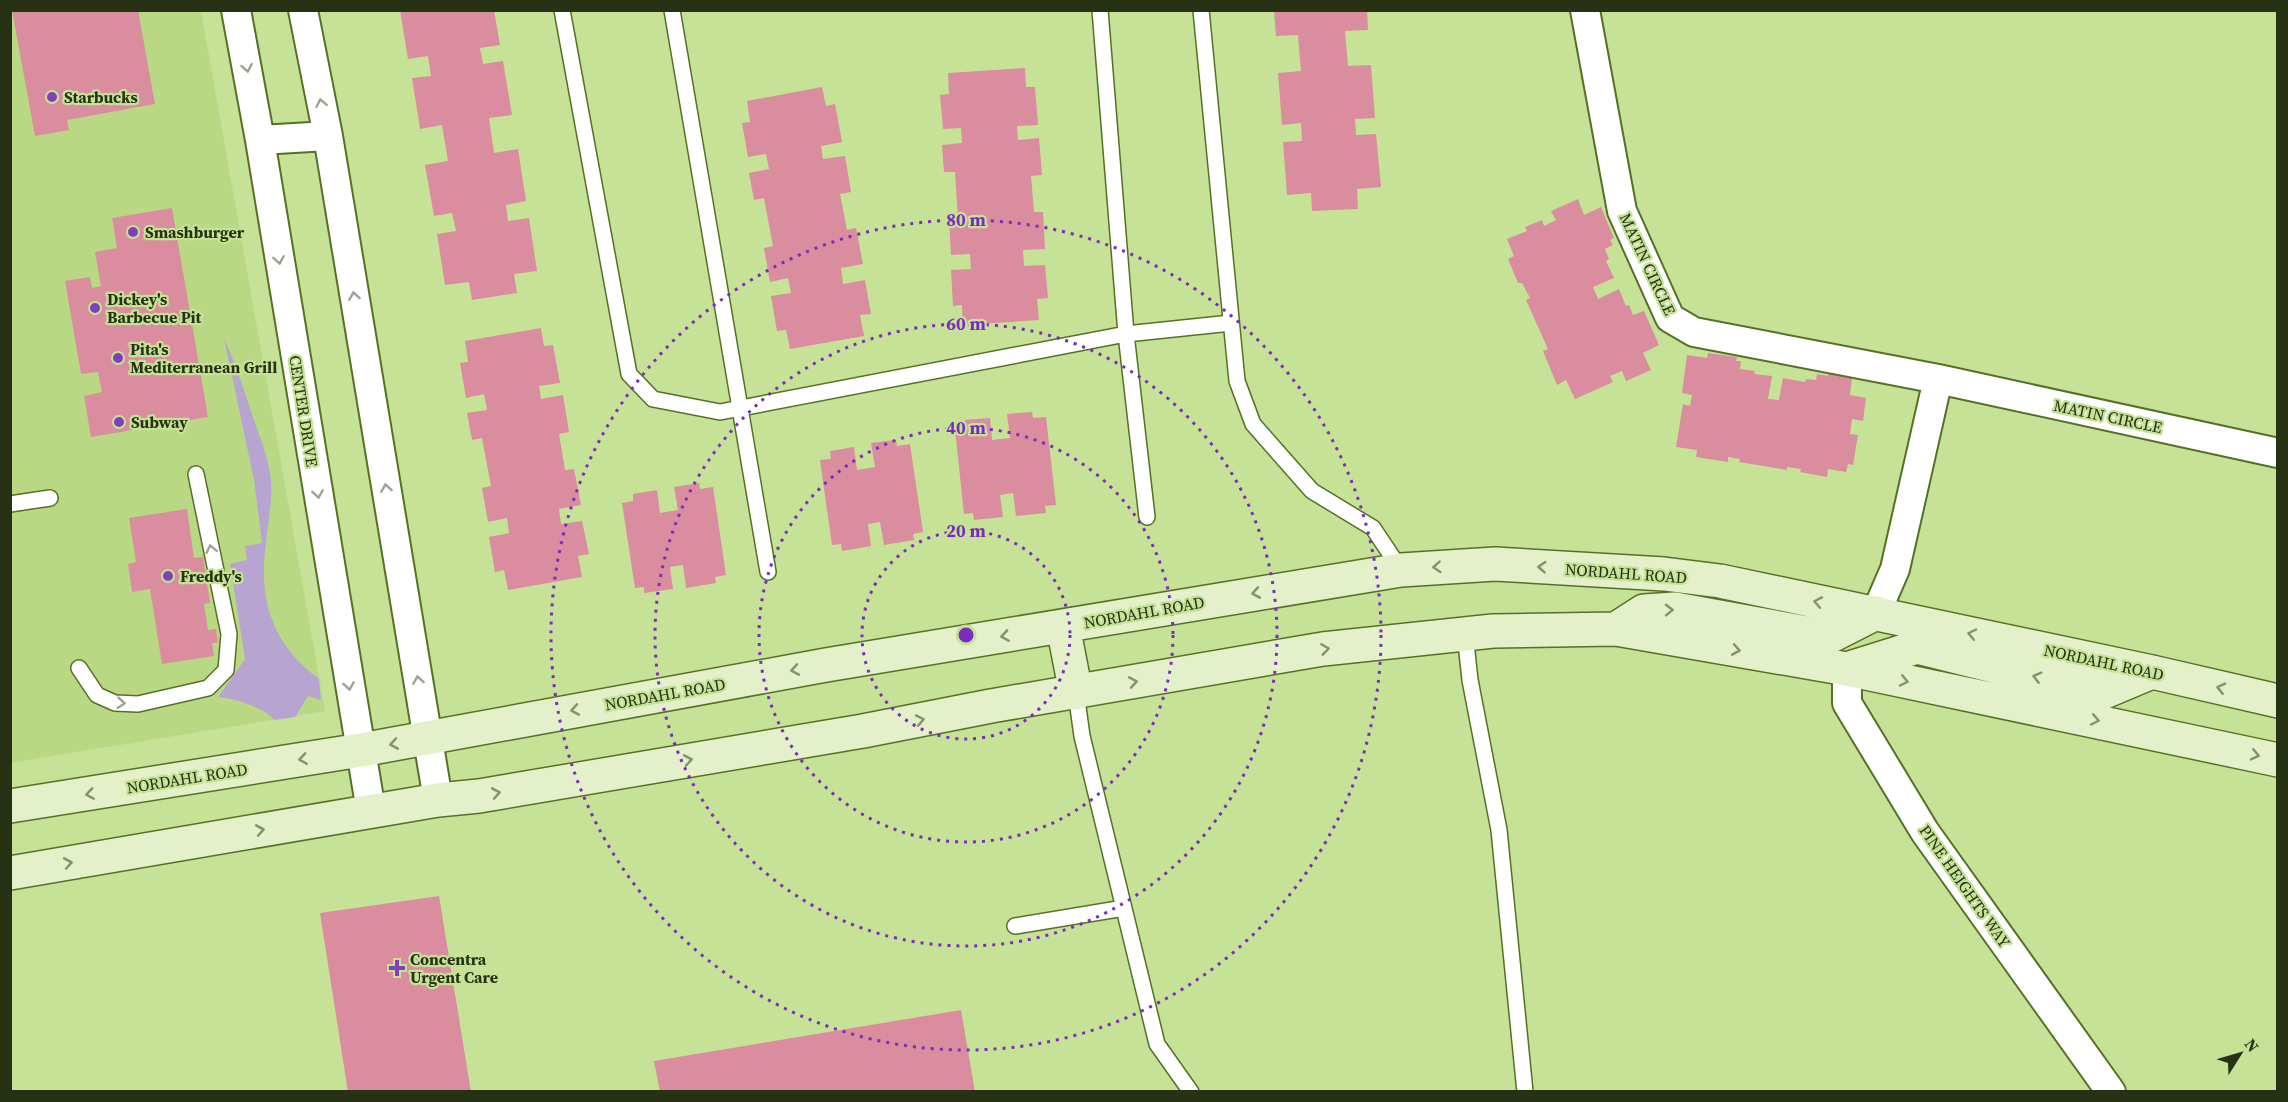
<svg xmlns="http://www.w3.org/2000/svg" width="2288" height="1102" font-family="'Source Serif 4',serif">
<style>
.built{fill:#b9d884}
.green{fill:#b8a4d1}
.building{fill:#da8d9e}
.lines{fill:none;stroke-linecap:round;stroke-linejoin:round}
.service-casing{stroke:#577026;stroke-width:18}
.minor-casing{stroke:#577026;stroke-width:32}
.secondary-casing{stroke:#577026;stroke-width:36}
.service{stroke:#fff;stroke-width:15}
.minor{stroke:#fff;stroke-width:28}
.secondary{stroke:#e3f0c9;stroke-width:33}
.oneway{stroke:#9ea295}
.oneway2{stroke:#85906e}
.ring{fill:none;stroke:#7b2cbf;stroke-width:3;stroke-dasharray:3 6}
.poi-dot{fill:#7f41b6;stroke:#c5e296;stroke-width:2}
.labels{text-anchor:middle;stroke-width:4.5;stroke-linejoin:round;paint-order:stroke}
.poi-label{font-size:16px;font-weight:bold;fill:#273113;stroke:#c5e296;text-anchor:start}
.street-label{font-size:16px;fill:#273113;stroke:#c5e296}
.centre{fill:#7b2cbf;stroke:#c5e296;stroke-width:3}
.ring-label{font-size:18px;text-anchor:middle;font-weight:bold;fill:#7b2cbf;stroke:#c5e296;stroke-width:4.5;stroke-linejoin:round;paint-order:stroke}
</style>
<rect width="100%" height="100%" fill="#c5e296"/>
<path class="built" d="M11,11H201L325,711L11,763Z"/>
<path class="green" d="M224,338C236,365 245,393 254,420C260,437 267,455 270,473C274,495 268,520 266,542C258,600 272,644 319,679L321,700L308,696L295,717L274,720C266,708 233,698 218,697L245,659L230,564L247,560L245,546L262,543L254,480Z"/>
<path class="building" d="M12,10H138L155,104L67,120L69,130L35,136Z
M400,10H494L500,45L480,48L483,64L503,61L512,115L489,118L494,153L518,149L526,201L506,205L508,221L529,218L537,271L514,274L517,293L472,300L469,282L445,285L437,234L456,231L452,213L434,216L425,165L448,161L442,125L420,129L412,78L431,76L428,56L408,59Z
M1274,10H1367L1368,30L1345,31L1348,66L1371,65L1375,118L1355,119L1356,135L1376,134L1381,187L1357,189L1358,209L1312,211L1311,193L1287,195L1283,142L1302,141L1301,123L1282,125L1278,73L1301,71L1298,35L1276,36Z
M1025,68L1026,87H1035L1038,125L1017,126L1018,140L1039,138L1042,175L1031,176L1034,212H1043L1045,249L1023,250L1024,266L1045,265L1048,298L1037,299L1039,320L963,325L962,305L953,306L951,270L971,269L970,254L951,255L949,221L958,220L955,172H944L942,145L962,143L961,128L943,129L940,95L949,94L948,73Z
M822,87L826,106L835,104L842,142L821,146L823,159L845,156L851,192L840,194L847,230L856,228L863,264L841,268L843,284L865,280L871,314L860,315L864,336L790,349L786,330L777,331L771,296L791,293L788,278L770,282L764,248L773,246L764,198L754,200L749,173L769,169L766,154L748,157L742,123L750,122L747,101Z
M1578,199L1584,215L1601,207L1614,238L1610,240L1613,245L1605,249L1609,259L1606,261L1614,278L1593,287L1598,299L1619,289L1626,306L1629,305L1633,315L1644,311L1659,345L1643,353L1651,370L1626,381L1622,371L1610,376L1613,382L1575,399L1566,380L1557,385L1543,351L1548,349L1526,300L1530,298L1522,283H1518L1508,259L1514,256L1507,239L1527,231L1525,227L1542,220L1544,226L1556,220L1551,211Z
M172,208L208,417L91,437L84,396L102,392L98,372L81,374L65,281L90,277L92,288L101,286L95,252L117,248L112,218Z
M541,328L544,346L553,345L560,383L539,386L541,399L563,395L569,432L559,434L565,470L574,469L581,505L559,509L561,524L582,521L589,554L578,556L582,577L508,590L504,570L495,572L489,537L509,533L507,518L488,522L482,488L491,486L482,438L472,440L467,413L487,410L484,394L466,398L460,363L468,362L465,341Z
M1708,353L1737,357L1736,361H1741L1740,369L1755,371L1754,374L1772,376L1768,399L1779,400L1783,378L1805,382L1806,379L1816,380L1817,374L1828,376V373L1852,377L1850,395L1866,398L1863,421L1852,419L1850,434L1858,435L1853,465L1848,464L1846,472L1828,469L1827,477L1800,472L1801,469L1787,467V470L1739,462L1740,459L1728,457V462L1696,457L1697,450L1676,447L1683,404L1690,406L1692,395L1682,393L1687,355L1707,358Z
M1032,412L1033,418L1046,417L1056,505L1045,506L1046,513L1016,516L1013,493L1000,495L1003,517L974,520L973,513L964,514L955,429L966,427L965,420L990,418L992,440L1010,438L1007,414Z
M896,440L897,446L910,444L923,532L913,534L914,540L884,545L880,522L868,524L871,546L842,551L841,544L832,545L820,460L831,459L830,451L854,447L857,470L875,467L871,443Z
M699,483L700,489L713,487L726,575L715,577L716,583L686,588L683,565L670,567L673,589L644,593V587L635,588L622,503L633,501V494L657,490L660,513L678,510L674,487Z
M187,509L194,558L203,557L210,603L204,604L208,630L216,629L218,643H212L214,656L162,664L150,589L132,592L128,564L136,562L129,518Z
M439,896L471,1092H348L320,913Z
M961,1010L975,1092H660L654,1061Z"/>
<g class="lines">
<g class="service-casing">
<path id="service" d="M562,10L629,374L653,399L720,412L1126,334L1100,10
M672,10L768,572
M1201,10L1237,381L1253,424L1312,491L1373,528L1401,570
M10,504L50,498
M1147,517L1126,334L1231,323
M1465,634L1470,680L1499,830L1525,1092
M79,668L97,695L115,703L138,704L208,688L226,670L229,634L196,474
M1076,693L1082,736L1157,1044L1191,1092
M1015,926L1124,908"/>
</g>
<g class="minor-casing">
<path id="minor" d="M236,10L260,140L371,811
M303,10L328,136L438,800
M1585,10L1622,211L1670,318L1694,332L1938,379L2278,453
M260,140L328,136
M1876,613L1895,569L1938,379
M1847,669V703L1925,832L2111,1092"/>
</g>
<g class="secondary-casing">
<path id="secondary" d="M1063,626L1076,693
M1616,629L1644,611L1675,609L1829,637L1876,613
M1850,668L1917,647L2102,693L2152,672
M10,806L361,750L826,665L1401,570L1495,564L1664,574L1720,581L2152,672L2278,701
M10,873L438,800L479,796L863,731L991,706L1323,649L1493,631L1616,629L1847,669L2278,760"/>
</g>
<use href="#service" class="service"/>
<use href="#minor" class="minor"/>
<use href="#secondary" class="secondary"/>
</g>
<defs><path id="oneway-chevron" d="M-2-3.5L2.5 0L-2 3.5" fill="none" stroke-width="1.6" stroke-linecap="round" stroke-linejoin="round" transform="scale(1.5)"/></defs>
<g class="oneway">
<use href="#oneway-chevron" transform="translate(247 68) rotate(80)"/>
<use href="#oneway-chevron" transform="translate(321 103) rotate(-101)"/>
<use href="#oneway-chevron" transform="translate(279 260) rotate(81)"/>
<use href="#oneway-chevron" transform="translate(354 296) rotate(-99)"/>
<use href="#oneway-chevron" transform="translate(386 488) rotate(-99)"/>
<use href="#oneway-chevron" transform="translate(318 494) rotate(81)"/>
<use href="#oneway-chevron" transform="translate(211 549) rotate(-102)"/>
<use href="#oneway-chevron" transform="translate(418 680) rotate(-99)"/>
<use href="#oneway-chevron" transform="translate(349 686) rotate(81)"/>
<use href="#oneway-chevron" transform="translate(121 703) rotate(5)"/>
</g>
<g class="oneway2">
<use href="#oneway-chevron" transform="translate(1437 567) rotate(176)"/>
<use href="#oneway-chevron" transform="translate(1542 567) rotate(-176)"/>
<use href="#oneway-chevron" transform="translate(1256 593) rotate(170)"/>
<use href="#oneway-chevron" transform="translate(1818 602) rotate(-169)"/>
<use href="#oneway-chevron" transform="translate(1669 610) rotate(-1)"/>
<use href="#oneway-chevron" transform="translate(1972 634) rotate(-168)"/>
<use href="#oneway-chevron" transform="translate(1005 636) rotate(171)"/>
<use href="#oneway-chevron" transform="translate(1325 649) rotate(-8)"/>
<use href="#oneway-chevron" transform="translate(1736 650) rotate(10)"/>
<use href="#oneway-chevron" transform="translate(795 670) rotate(170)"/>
<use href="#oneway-chevron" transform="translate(2037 677) rotate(-166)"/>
<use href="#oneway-chevron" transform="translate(1904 681) rotate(12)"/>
<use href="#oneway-chevron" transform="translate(1133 682) rotate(-10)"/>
<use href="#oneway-chevron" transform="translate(2221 688) rotate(-167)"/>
<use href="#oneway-chevron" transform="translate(575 710) rotate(170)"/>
<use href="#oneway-chevron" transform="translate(920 720) rotate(-11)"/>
<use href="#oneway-chevron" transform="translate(2095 720) rotate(12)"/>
<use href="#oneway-chevron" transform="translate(394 744) rotate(170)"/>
<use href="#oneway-chevron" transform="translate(2255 755) rotate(13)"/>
<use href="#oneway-chevron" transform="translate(303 759) rotate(171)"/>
<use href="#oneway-chevron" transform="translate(688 760) rotate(-10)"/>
<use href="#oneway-chevron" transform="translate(496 793) rotate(-10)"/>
<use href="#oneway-chevron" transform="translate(90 794) rotate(171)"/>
<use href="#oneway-chevron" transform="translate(260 830) rotate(-10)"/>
<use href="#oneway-chevron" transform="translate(68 863) rotate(-10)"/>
</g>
<g class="ring">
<circle cx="966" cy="635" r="104"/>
<circle cx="966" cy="635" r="207"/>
<circle cx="966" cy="635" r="311"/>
<circle cx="966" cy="635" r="415"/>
</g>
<g class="poi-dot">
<circle cx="52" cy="97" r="6"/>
<circle cx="133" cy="232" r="6"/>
<circle cx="95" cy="308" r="6"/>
<circle cx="118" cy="358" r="6"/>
<circle cx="119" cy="422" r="6"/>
<circle cx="168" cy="576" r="6"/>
<path d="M394 959h6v6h6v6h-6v6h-6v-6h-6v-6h6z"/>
</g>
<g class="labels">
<g class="poi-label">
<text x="64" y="103">Starbucks</text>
<text x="145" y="238">Smashburger</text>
<text x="107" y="305">Dickey's<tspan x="107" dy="18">Barbecue Pit</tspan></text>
<text x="130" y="355">Pita's<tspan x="130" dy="18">Mediterranean Grill</tspan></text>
<text x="131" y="428">Subway</text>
<text x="180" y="582">Freddy's</text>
<text x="410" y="965">Concentra<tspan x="410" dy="18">Urgent Care</tspan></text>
</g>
<g class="street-label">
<text transform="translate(1648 264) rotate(65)" y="6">MATIN CIRCLE</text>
<text transform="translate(304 411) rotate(81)" y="6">CENTER DRIVE</text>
<text transform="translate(2108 416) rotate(12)" y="6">MATIN CIRCLE</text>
<text transform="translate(1626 573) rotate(4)" y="6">NORDAHL ROAD</text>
<text transform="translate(1144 612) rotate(-10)" y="6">NORDAHL ROAD</text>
<text transform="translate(2104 662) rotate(12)" y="6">NORDAHL ROAD</text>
<text transform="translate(665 694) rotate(-10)" y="6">NORDAHL ROAD</text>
<text transform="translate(187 778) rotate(-9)" y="6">NORDAHL ROAD</text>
<text transform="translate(1965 886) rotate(55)" y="6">PINE HEIGHTS WAY</text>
</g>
</g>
<circle cx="966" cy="635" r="9" class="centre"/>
<g class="ring-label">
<text x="966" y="226">80 m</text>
<text x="966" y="330">60 m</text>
<text x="966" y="434">40 m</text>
<text x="966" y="537">20 m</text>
</g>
<rect width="2288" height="1102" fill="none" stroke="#273113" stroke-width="24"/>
<g transform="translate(2240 1054) rotate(53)" stroke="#c5e296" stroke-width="4.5" paint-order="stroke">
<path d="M0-4.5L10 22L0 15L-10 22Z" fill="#273113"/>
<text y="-9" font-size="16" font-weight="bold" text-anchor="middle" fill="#273113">N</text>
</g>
</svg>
